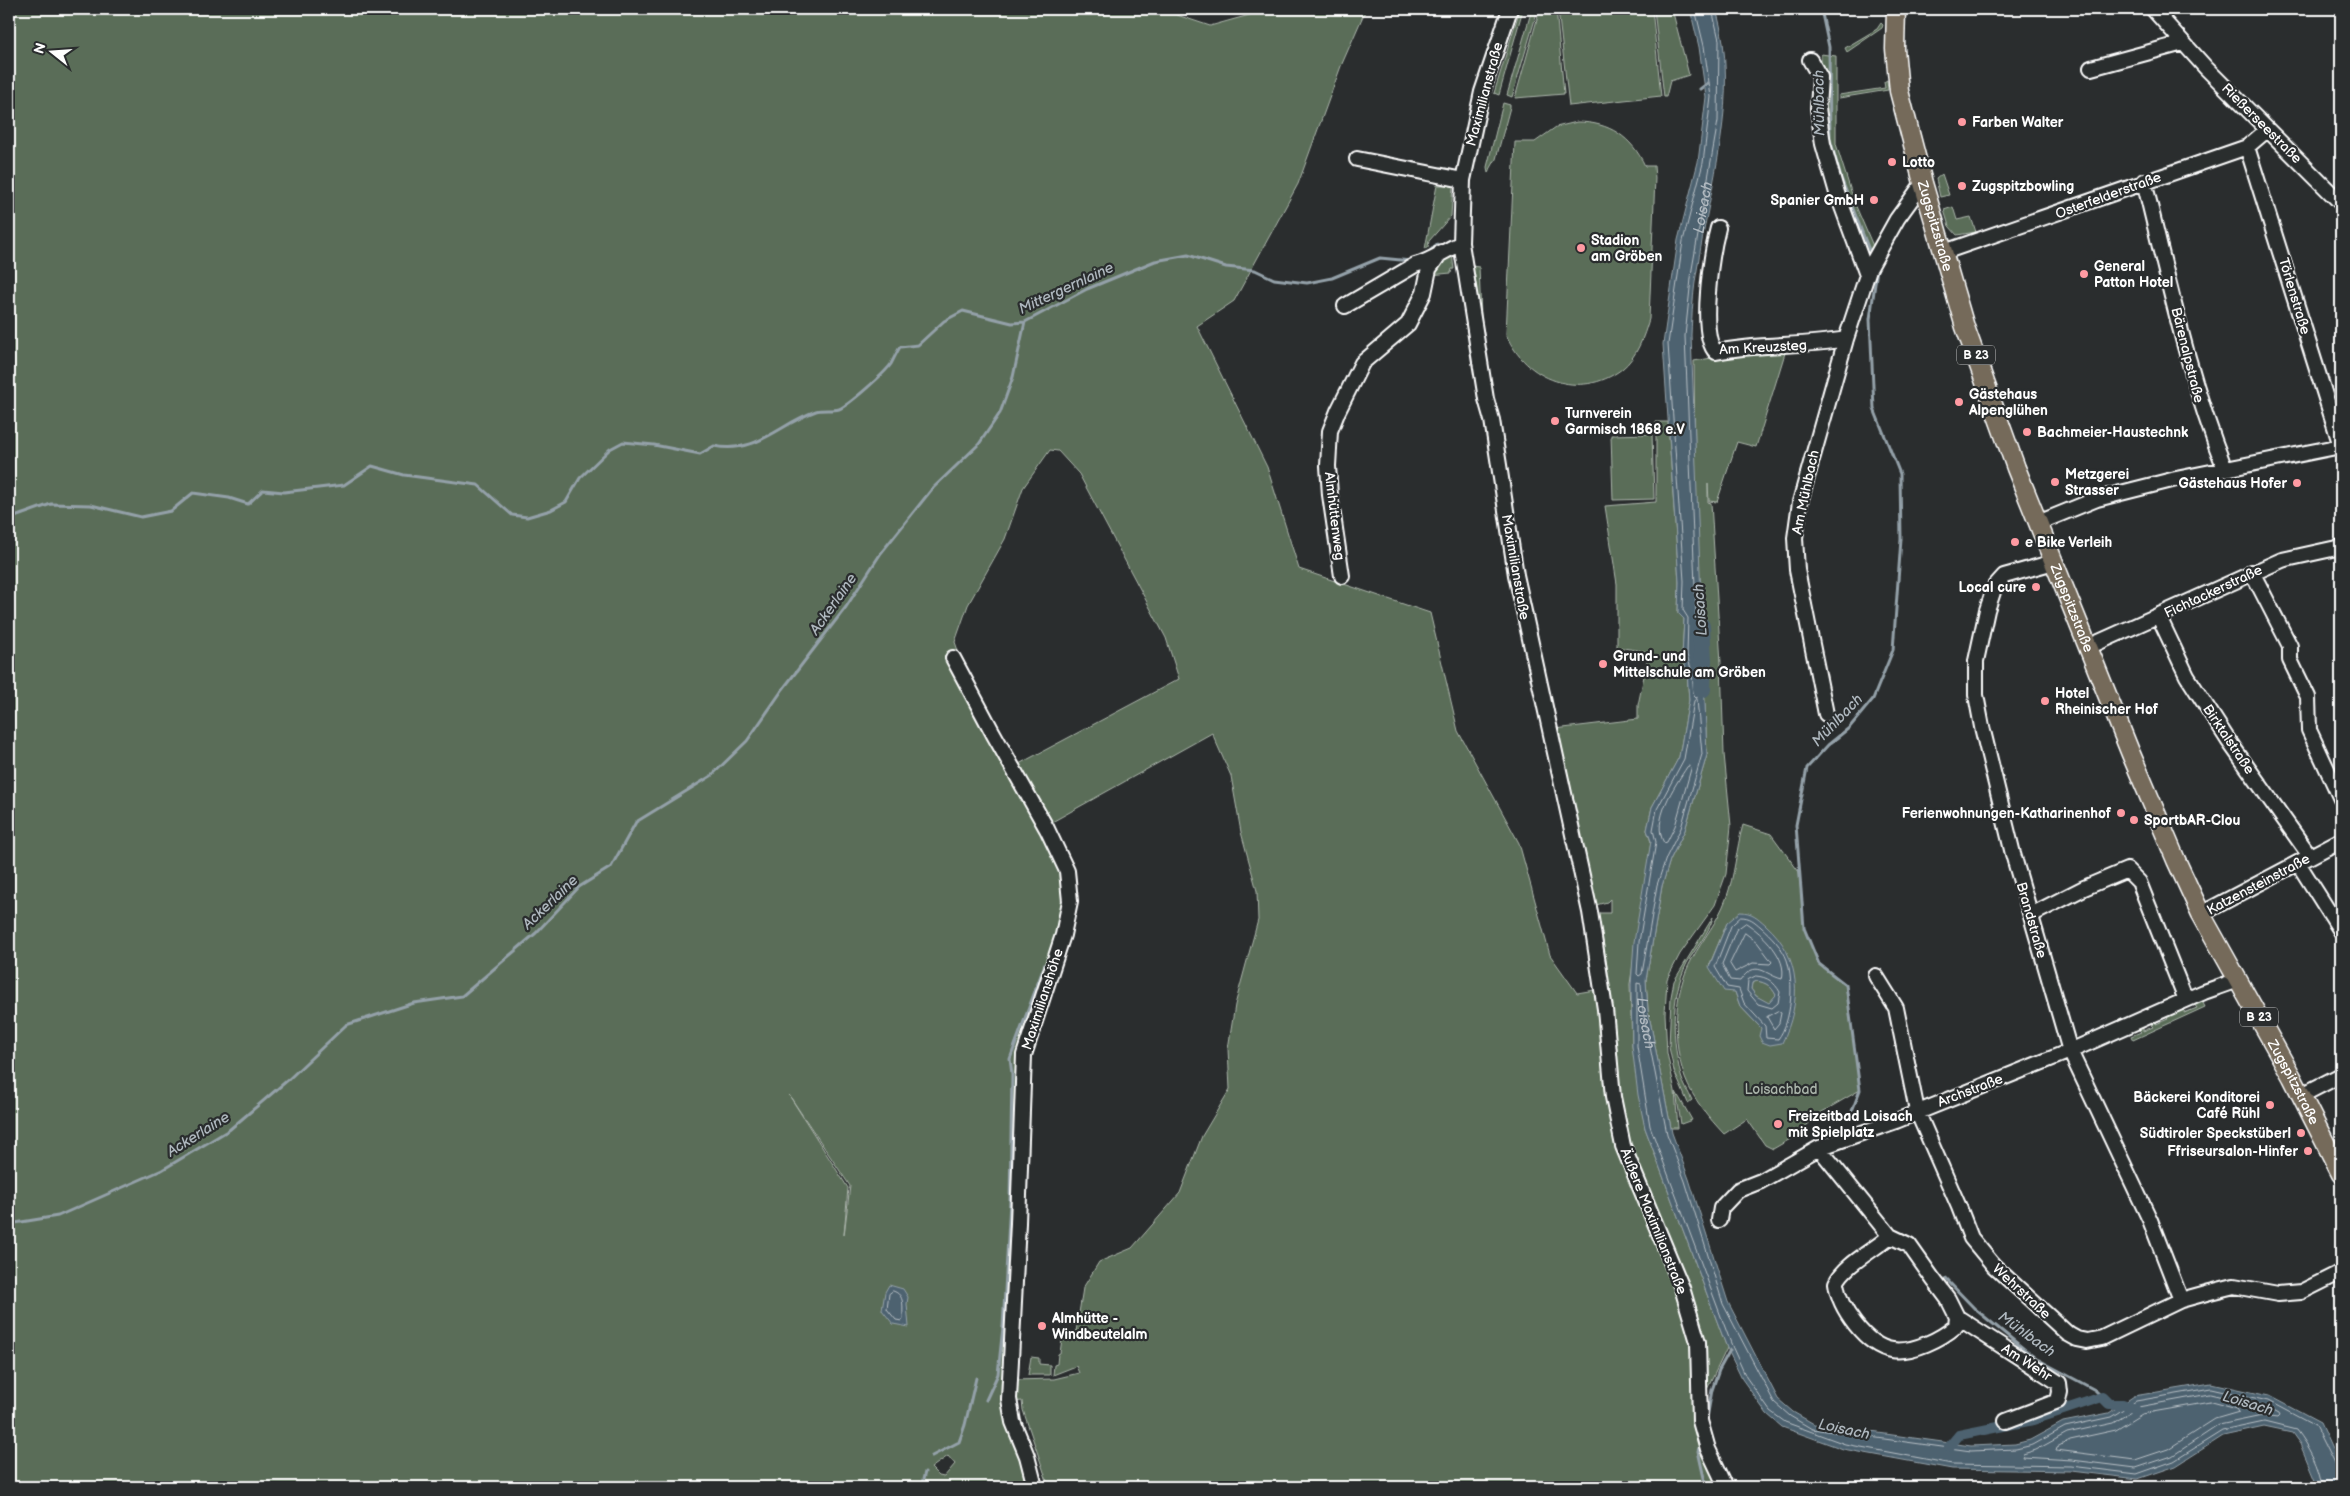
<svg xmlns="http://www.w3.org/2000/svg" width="2350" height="1496" font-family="'Balsamiq Sans',sans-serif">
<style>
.green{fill:#5a6d58;stroke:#acb6ac;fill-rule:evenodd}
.water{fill:#4d6270;stroke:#94a1a9;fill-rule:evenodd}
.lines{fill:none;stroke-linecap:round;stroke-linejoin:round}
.shore{stroke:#b8c0c6;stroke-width:1}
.stream{stroke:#94a1a9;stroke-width:3}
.canal{stroke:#4d6270;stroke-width:10}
.river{stroke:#4d6270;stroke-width:18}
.minor-casing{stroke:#fff;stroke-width:18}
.major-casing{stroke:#fff;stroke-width:21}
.minor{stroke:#2a2d2e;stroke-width:14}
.major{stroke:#746a5a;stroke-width:18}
.poi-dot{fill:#ff9aa2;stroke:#2a2d2e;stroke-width:2}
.labels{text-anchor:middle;stroke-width:4.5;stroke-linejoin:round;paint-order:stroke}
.shield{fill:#2a2d2e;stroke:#bfc0c0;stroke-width:1}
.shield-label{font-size:12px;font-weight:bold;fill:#fff}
.street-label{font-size:14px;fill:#fff;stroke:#2a2d2e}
.poi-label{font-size:14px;font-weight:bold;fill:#fff;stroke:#2a2d2e;text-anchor:start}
.park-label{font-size:14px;fill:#acb6ac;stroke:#2a2d2e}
.water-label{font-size:15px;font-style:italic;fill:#afb8bf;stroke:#2a2d2e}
</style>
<rect width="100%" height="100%" fill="#2a2d2e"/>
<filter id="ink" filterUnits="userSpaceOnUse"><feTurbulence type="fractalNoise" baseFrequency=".02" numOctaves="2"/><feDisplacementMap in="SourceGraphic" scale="10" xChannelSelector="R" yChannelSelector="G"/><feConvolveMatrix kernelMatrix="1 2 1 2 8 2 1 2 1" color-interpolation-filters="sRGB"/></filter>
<g filter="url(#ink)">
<path class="green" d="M9,9H1159L1210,26L1271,9H1366L1341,66L1298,184L1234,301L1197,326L1267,467L1299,569L1430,613L1458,731L1519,843L1550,955L1577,993L1607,988L1608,973L1598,913H1610V899L1607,902L1596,905L1555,729L1638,719V705L1649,652L1617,647V584L1605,506L1656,502V422H1668L1679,582L1678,613L1684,619L1682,656L1687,672L1689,700L1679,757L1652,807L1647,830L1651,842L1630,984L1632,1046L1645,1128L1727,1348L1700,1404L1722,1487H1049L1023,1410L1022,1401L1013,1402L1014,1380L1054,1379L1079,1373L1076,1366L1053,1375L1054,1365L1057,1364L1058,1354L1060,1353L1063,1332H1076L1083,1288L1099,1262L1132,1248L1180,1193L1202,1136L1230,1089L1228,1049L1235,1005L1258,920L1257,891L1241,832L1231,776L1212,733L1052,822L1072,874L1061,923L1022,1044L1011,1435L1025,1472L1029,1487H9ZM1050,450L1058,451L1079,474L1166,638L1179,679L1017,765L964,668L955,642L968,605L1005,539L1023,488ZM789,1095L850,1186L844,1235L848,1188ZM948,1456L955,1464L944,1477L939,1476L931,1468Z
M1520,9H1523L1499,95L1494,93Z
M1532,9H1538L1512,97L1507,95Z
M1540,9H1556L1564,94L1515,98Z
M1558,9H1652L1661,96L1569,106Z
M1654,9H1672L1689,75L1670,81L1666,97H1664Z
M1881,23L1883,25L1882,28L1847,52L1845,48L1877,29Z
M1821,54L1836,56V144L1855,204L1873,246L1864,259L1829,159L1821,92Z
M1887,80L1888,90L1839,98V95L1885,88L1884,82Z
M1503,103L1510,105V107L1496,159L1488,173L1487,167Z
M1577,122C1609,122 1632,137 1645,166H1654L1655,178L1649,319C1644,336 1637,357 1622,369C1580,401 1525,380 1506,334L1515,142H1535L1556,127Z
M1942,174L1949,195L1940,197L1936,179Z
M1437,185H1453L1451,216L1429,241L1428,247L1425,249Z
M1953,207L1957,220L1971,217L1976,232L1957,235L1949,226L1944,210Z
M1452,254L1454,269H1452L1451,273L1430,275L1431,269Z
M1471,266L1479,267L1482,342Z
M1741,353H1785L1756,447L1737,442L1717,502L1709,501L1708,484V502L1711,503L1721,663L1724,754L1731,826L1726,874L1715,905L1680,954L1667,979L1665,1014L1667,1053L1675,1091L1678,1128H1671L1648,1010L1646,980L1662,886L1670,860L1685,830L1707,755L1695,470L1694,361Z
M1652,434L1654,499L1613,500L1611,435Z
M1743,825L1771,834L1799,872L1804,928L1819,964L1846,985L1860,1090L1822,1112L1792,1138L1773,1149L1765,1145L1747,1119L1724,1134C1709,1118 1693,1099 1685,1078C1672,1042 1673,992 1692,959C1703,939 1718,921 1726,899C1735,875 1736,849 1743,825ZM1727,923L1794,1008L1761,1028L1740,1006L1735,992L1709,966Z
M1713,917C1710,932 1695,949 1687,963C1670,997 1672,1040 1681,1076C1683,1084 1689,1093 1692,1100L1688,1103L1674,1071L1669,1047L1671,997L1674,981Z
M1757,981C1767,983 1771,986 1776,995L1769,1004L1756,996L1751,989L1752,983Z
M2202,1001L2205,1007L2133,1040L2131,1036L2141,1032L2137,1028L2143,1025V1031L2153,1027L2148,1022L2157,1019L2156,1024L2168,1019L2165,1016L2185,1008L2184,1013L2197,1008L2194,1004Z
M1676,1092L1692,1120L1681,1124Z
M1031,1357L1039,1358V1364L1050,1365V1375H1028Z"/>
<path class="water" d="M1690,9H1716C1741,95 1710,184 1697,270C1693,291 1692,313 1691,335L1707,755L1685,830L1670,860L1662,886L1646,980L1648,1010L1672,1133L1689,1179L1728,1302L1778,1399L1793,1412L1814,1424L1971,1446L2015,1444L2030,1440L2063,1422L2109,1413L2134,1396L2211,1383L2269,1396L2320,1423L2341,1469V1487H2318L2300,1444L2292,1433L2264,1427L2223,1436L2176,1466L2138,1479L2071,1471L1952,1469L1843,1449L1782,1427L1767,1414L1742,1379L1727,1348L1645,1128L1638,1095L1632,1046L1631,985L1634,942L1651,841L1647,830L1652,807L1679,757L1689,700L1687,672L1682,656L1684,619L1678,613L1679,582L1663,344L1678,240L1698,162L1706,97L1699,47Z
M1740,912C1752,912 1757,917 1766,925C1802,957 1802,1002 1782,1043L1770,1045L1762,1042L1759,1036L1761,1028L1740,1006L1735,992L1724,991L1709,967L1727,923ZM1757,981C1767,983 1771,986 1776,995L1769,1003L1756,996L1751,989L1752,983Z
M889,1285L903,1289L908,1297L907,1304L909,1327L893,1324L882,1310L885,1292Z"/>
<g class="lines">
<g class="shore">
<path id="s1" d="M1695,9L1704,46L1711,97L1703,163L1683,241L1668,344L1684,581L1683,610L1688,618L1687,655L1692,672L1694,696L1696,698L1699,696V686L1685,336L1692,269L1718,121L1719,40L1712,9"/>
<path d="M1697,699L1702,754L1681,828L1666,858L1657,885L1642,974L1639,976L1637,974L1639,942L1656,842L1653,830L1657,809L1684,759L1694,701Z"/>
<path d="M1690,766L1691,769L1675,826L1667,842L1664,843C1651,820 1674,787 1687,767Z"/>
<path d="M1741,917C1750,917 1754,921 1761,927C1770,935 1783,948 1787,960C1794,982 1792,1021 1778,1039L1766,1038L1765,1026L1744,1003L1739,989L1727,987L1715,967L1731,926Z"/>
<path d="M1746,923C1763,934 1788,958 1782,979C1765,975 1756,958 1740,981L1730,980L1722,964L1736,930Z"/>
<path d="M1745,933L1757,942L1772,962L1770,964L1753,963L1735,972L1730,964Z"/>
<path d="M1756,976C1768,977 1774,982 1780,992L1778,1003L1772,1008L1758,1004L1747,991L1748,980Z"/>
<path d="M1778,1011L1781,1013L1779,1023L1774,1029L1767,1017Z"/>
<path d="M893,1291C906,1295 902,1307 903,1319L902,1321L896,1320L887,1309L889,1294Z"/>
<path d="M2210,1394L2265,1407L2278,1414L2279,1416L2277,1418L2262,1416L2219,1425L2172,1456L2136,1468L2072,1460L2022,1457L2023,1454L2036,1450L2067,1433L2113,1423L2139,1407Z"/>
<path d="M2211,1402L2237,1409L2239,1412L2215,1419L2168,1449L2135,1460L2056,1450L2057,1447L2070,1440L2116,1430L2142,1414Z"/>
<path id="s2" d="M2322,1487C2320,1467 2308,1446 2296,1430L2264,1422L2222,1431L2174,1461L2137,1474L2071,1466L1952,1464L1845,1444L1785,1422L1770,1411L1746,1377L1732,1346L1650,1126L1637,1046V983L1641,984L1643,1011L1667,1134L1685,1181L1723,1304L1774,1402L1790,1416L1812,1429L1971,1451L2016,1449L2033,1445L2065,1427L2111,1417L2136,1401L2211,1388L2268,1401L2315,1426L2335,1466L2341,1469"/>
</g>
<path class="stream" d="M1821,9L1829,47L1830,139L1841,178L1869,250
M1700,89L1708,83
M1427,254L1437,244
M9,519L51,504L91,505L141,517L171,511L193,493L229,498L248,504L263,490L284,492L344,485L372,466L404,475L478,485L512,515L527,517L551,510L566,502L580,478L610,449L623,442L654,445L700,454L714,446C756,455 779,424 816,411C823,409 832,411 839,409C849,405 885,373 891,364C894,358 897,352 900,347L918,345L944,321L963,311L1012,323L1025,322L1087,289L1155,261L1188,255L1226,267L1255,270L1274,279L1307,283L1332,278L1380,258L1411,261
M1852,1111L1860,1090L1846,985L1819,964L1804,928L1796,825L1807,768L1828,745L1849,728L1873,699L1893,650L1901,539L1900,474L1874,409L1870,319L1877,269
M9,1224L58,1216L162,1170L229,1130L289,1079L346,1025L414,1003L462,996L536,933L579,887L611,867L636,822L711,776L747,741L783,689L846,607L881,553L932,489L979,444L1000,413L1013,377L1025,322
M1946,1279L1975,1309L2035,1358L2095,1390L2102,1397
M986,1400L998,1374L1003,1327L1010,1201L1012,1074L1010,1059L1045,964
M1706,1424L1712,1390L1719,1370L1730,1350
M1701,1442L1698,1451L1706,1487
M932,1456L959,1442L965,1425L976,1378
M921,1487L925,1472"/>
<path class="canal" d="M1949,1447L1959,1435L2033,1420L2102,1397L2109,1404H2123L2135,1409"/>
<path class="river" d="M1701,626L1703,660L1702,689"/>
<g class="minor-casing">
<path id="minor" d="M1510,9L1482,92L1463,180L1461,243L1486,399L1492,420L1516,575L1590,912L1605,1009L1613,1097L1623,1146L1682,1288L1698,1342L1700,1421L1708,1449L1726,1487
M2153,9L2206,68L2341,203
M1810,60L1820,77L1818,108L1823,144L1837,193L1867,275
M2091,68L2183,43
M2247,147L2341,446
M1357,159L1463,180
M2144,181C2168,278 2188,376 2225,469
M1718,228C1712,251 1698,336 1716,352C1759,343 1803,347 1846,339
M1944,252L2247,147L2267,130
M1345,306L1415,265C1431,261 1446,250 1461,243
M2038,523L2097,499L2176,479L2341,446
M2054,562L2004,576L1995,586L1987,610L1976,661V695L1982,727L2013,854L2070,1051L2150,1220L2181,1300
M2252,572L2290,646V660L2308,697L2309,730L2341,799
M1342,576L1330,495L1328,466L1330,431L1338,411L1362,363L1408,324L1424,293L1429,269L1441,252
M2159,617L2187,676L2228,740L2310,856
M2088,647L2282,560L2341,547
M953,658L993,733L1047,829L1067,871L1070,901L1063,935L1024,1055L1018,1223L1009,1399L1013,1422L1027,1456L1035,1487
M1826,714L1797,570L1795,538L1800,502L1846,339L1869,269L1897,219L1923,183
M2298,863L2341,931
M2201,914L2341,840
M2031,915L2084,888L2127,870L2139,882L2186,1000
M1876,976L1896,1008L1917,1111L1959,1207L1971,1238L1994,1266L2068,1334L2077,1339L2087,1341L2102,1338L2181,1300L2210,1292L2234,1286L2278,1294L2301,1292L2341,1272
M2302,1095L2341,1075
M1819,1148L1890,1236C1873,1251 1845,1264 1836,1283C1839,1308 1866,1346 1892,1350C1913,1353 1941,1339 1956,1326L1957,1317L1948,1299L1933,1279L1909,1245L1890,1236
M1719,1220L1721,1208L1738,1190L1761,1181L1819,1148L1896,1121L2070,1051L2204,992L2238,980
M1957,1317L2059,1383L2060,1392L2058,1401L2006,1421"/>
</g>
<g class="major-casing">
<g id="major">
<path id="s3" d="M1896,9L1895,49L1899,91L1923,183L1965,327L2016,468L2131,754L2176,860L2201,914L2292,1077L2341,1174"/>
</g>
</g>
<use href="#minor" class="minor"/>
<use href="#major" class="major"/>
</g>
</g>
<g class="poi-dot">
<circle cx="1962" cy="122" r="5"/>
<circle cx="1892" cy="162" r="5"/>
<circle cx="1962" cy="186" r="5"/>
<circle cx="1874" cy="200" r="5"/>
<circle cx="1581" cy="248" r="5"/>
<circle cx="2084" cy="274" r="5"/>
<circle cx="1959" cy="402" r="5"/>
<circle cx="1555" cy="421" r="5"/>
<circle cx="2027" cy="432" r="5"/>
<circle cx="2055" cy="482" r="5"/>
<circle cx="2297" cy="483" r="5"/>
<circle cx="2015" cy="542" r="5"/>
<circle cx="2036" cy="587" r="5"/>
<circle cx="1603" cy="664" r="5"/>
<circle cx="2045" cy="701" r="5"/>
<circle cx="2121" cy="813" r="5"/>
<circle cx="2134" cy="820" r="5"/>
<circle cx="2270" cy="1105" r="5"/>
<circle cx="1778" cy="1124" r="5"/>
<circle cx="2301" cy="1133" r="5"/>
<circle cx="2308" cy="1151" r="5"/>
<circle cx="1042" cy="1326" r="5"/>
</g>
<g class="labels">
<g class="shield">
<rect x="1957" y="345.5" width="38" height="19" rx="4"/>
<rect x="2240" y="1007.5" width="38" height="19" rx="4"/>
</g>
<g class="shield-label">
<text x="1976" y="359">B 23</text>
<text x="2259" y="1021">B 23</text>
</g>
<g class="street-label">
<text transform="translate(1484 94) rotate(-75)" y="5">Maximilianstraße</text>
<text transform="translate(2262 123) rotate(45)" y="5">Rießerseestraße</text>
<text transform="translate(2108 195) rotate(-20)" y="5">Osterfelderstraße</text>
<text dy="5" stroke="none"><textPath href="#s3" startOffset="222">Zugspitzstraße</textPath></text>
<text transform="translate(2295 296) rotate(73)" y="5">Törlenstraße</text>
<text transform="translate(1763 347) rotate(-3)" y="5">Am Kreuzsteg</text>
<text transform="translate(2188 355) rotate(76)" y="5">Bärenalpstraße</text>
<text transform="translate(1805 492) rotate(-78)" y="5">Am Mühlbach</text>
<text transform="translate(1335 516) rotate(83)" y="5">Almhüttenweg</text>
<text transform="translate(1516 567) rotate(80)" y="5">Maximilianstraße</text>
<text transform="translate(2213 591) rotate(-25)" y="5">Fichtackerstraße</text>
<text dy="5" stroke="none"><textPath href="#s3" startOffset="628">Zugspitzstraße</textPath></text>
<text transform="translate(2229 739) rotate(56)" y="5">Birktalstraße</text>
<text transform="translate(2258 884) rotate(-28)" y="5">Katzensteinstraße</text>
<text transform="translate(2032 920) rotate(74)" y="5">Brandstraße</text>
<text transform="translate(1042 999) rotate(-72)" y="5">Maximilianshöhe</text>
<text dy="5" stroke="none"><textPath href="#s3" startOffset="1152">Zugspitzstraße</textPath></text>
<text transform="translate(1970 1090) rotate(-21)" y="5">Archstraße</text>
<text transform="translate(1654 1221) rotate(68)" y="5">Äußere Maximilianstraße</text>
<text transform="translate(2022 1291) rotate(43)" y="5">Wehrstraße</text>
<text transform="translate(2027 1362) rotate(33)" y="5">Am Wehr</text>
</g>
<g class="poi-label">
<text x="1972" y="127">Farben Walter</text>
<text x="1902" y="167">Lotto</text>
<text x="1972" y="191">Zugspitzbowling</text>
<text x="1864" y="205" text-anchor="end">Spanier GmbH</text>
<text x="1591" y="245">Stadion<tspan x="1591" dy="16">am Gröben</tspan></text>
<text x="2094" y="271">General<tspan x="2094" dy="16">Patton Hotel</tspan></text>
<text x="1969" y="399">Gästehaus<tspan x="1969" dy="16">Alpenglühen</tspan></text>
<text x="1565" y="418">Turnverein<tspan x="1565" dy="16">Garmisch 1868 e.V</tspan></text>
<text x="2037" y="437">Bachmeier-Haustechnk</text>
<text x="2065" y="479">Metzgerei<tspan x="2065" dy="16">Strasser</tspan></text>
<text x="2287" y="488" text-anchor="end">Gästehaus Hofer</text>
<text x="2025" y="547">e Bike Verleih</text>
<text x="2026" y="592" text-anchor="end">Local cure</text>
<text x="1613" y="661">Grund- und<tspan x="1613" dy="16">Mittelschule am Gröben</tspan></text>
<text x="2055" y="698">Hotel<tspan x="2055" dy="16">Rheinischer Hof</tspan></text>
<text x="2111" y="818" text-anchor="end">Ferienwohnungen-Katharinenhof</text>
<text x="2144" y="825">SportbAR-Clou</text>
<text x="2260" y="1102" text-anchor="end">Bäckerei Konditorei<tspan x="2260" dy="16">Café Rühl</tspan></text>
<text x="1788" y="1121">Freizeitbad Loisach<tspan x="1788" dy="16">mit Spielplatz</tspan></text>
<text x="2291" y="1138" text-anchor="end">Südtiroler Speckstüberl</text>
<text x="2298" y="1156" text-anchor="end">Ffriseursalon-Hinfer</text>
<text x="1052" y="1323">Almhütte -<tspan x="1052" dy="16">Windbeutelalm</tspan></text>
</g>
<g class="park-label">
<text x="1781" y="1094">Loisachbad</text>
</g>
<g class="water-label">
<text transform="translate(1819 103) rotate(-91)" y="5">Mühlbach</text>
<text dy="5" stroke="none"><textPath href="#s1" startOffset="1192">Loisach</textPath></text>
<text transform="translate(1066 288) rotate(-25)" y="5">Mittergernlaine</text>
<text transform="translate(833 604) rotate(-55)" y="5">Ackerlaine</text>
<text transform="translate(1700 610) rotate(-94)" y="5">Loisach</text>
<text transform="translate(1837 720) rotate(-46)" y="5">Mühlbach</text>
<text transform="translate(550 902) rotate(-44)" y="5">Ackerlaine</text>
<text dy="5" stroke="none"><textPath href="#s2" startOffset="1110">Loisach</textPath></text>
<text transform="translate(198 1134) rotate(-32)" y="5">Ackerlaine</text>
<text transform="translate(2027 1334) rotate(36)" y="5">Mühlbach</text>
<text transform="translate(2248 1403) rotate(17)" y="5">Loisach</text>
<text transform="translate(1844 1429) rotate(12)" y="5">Loisach</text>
</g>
</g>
<rect width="2350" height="1496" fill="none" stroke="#2a2d2e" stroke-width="30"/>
<rect x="15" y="15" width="2320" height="1466" fill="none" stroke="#fff" stroke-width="2" filter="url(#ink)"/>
<g transform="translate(52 52) rotate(287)" stroke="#2a2d2e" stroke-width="4" paint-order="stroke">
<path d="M0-4L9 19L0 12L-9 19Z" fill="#ffffff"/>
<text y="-8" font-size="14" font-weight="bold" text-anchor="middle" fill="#ffffff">N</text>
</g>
</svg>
